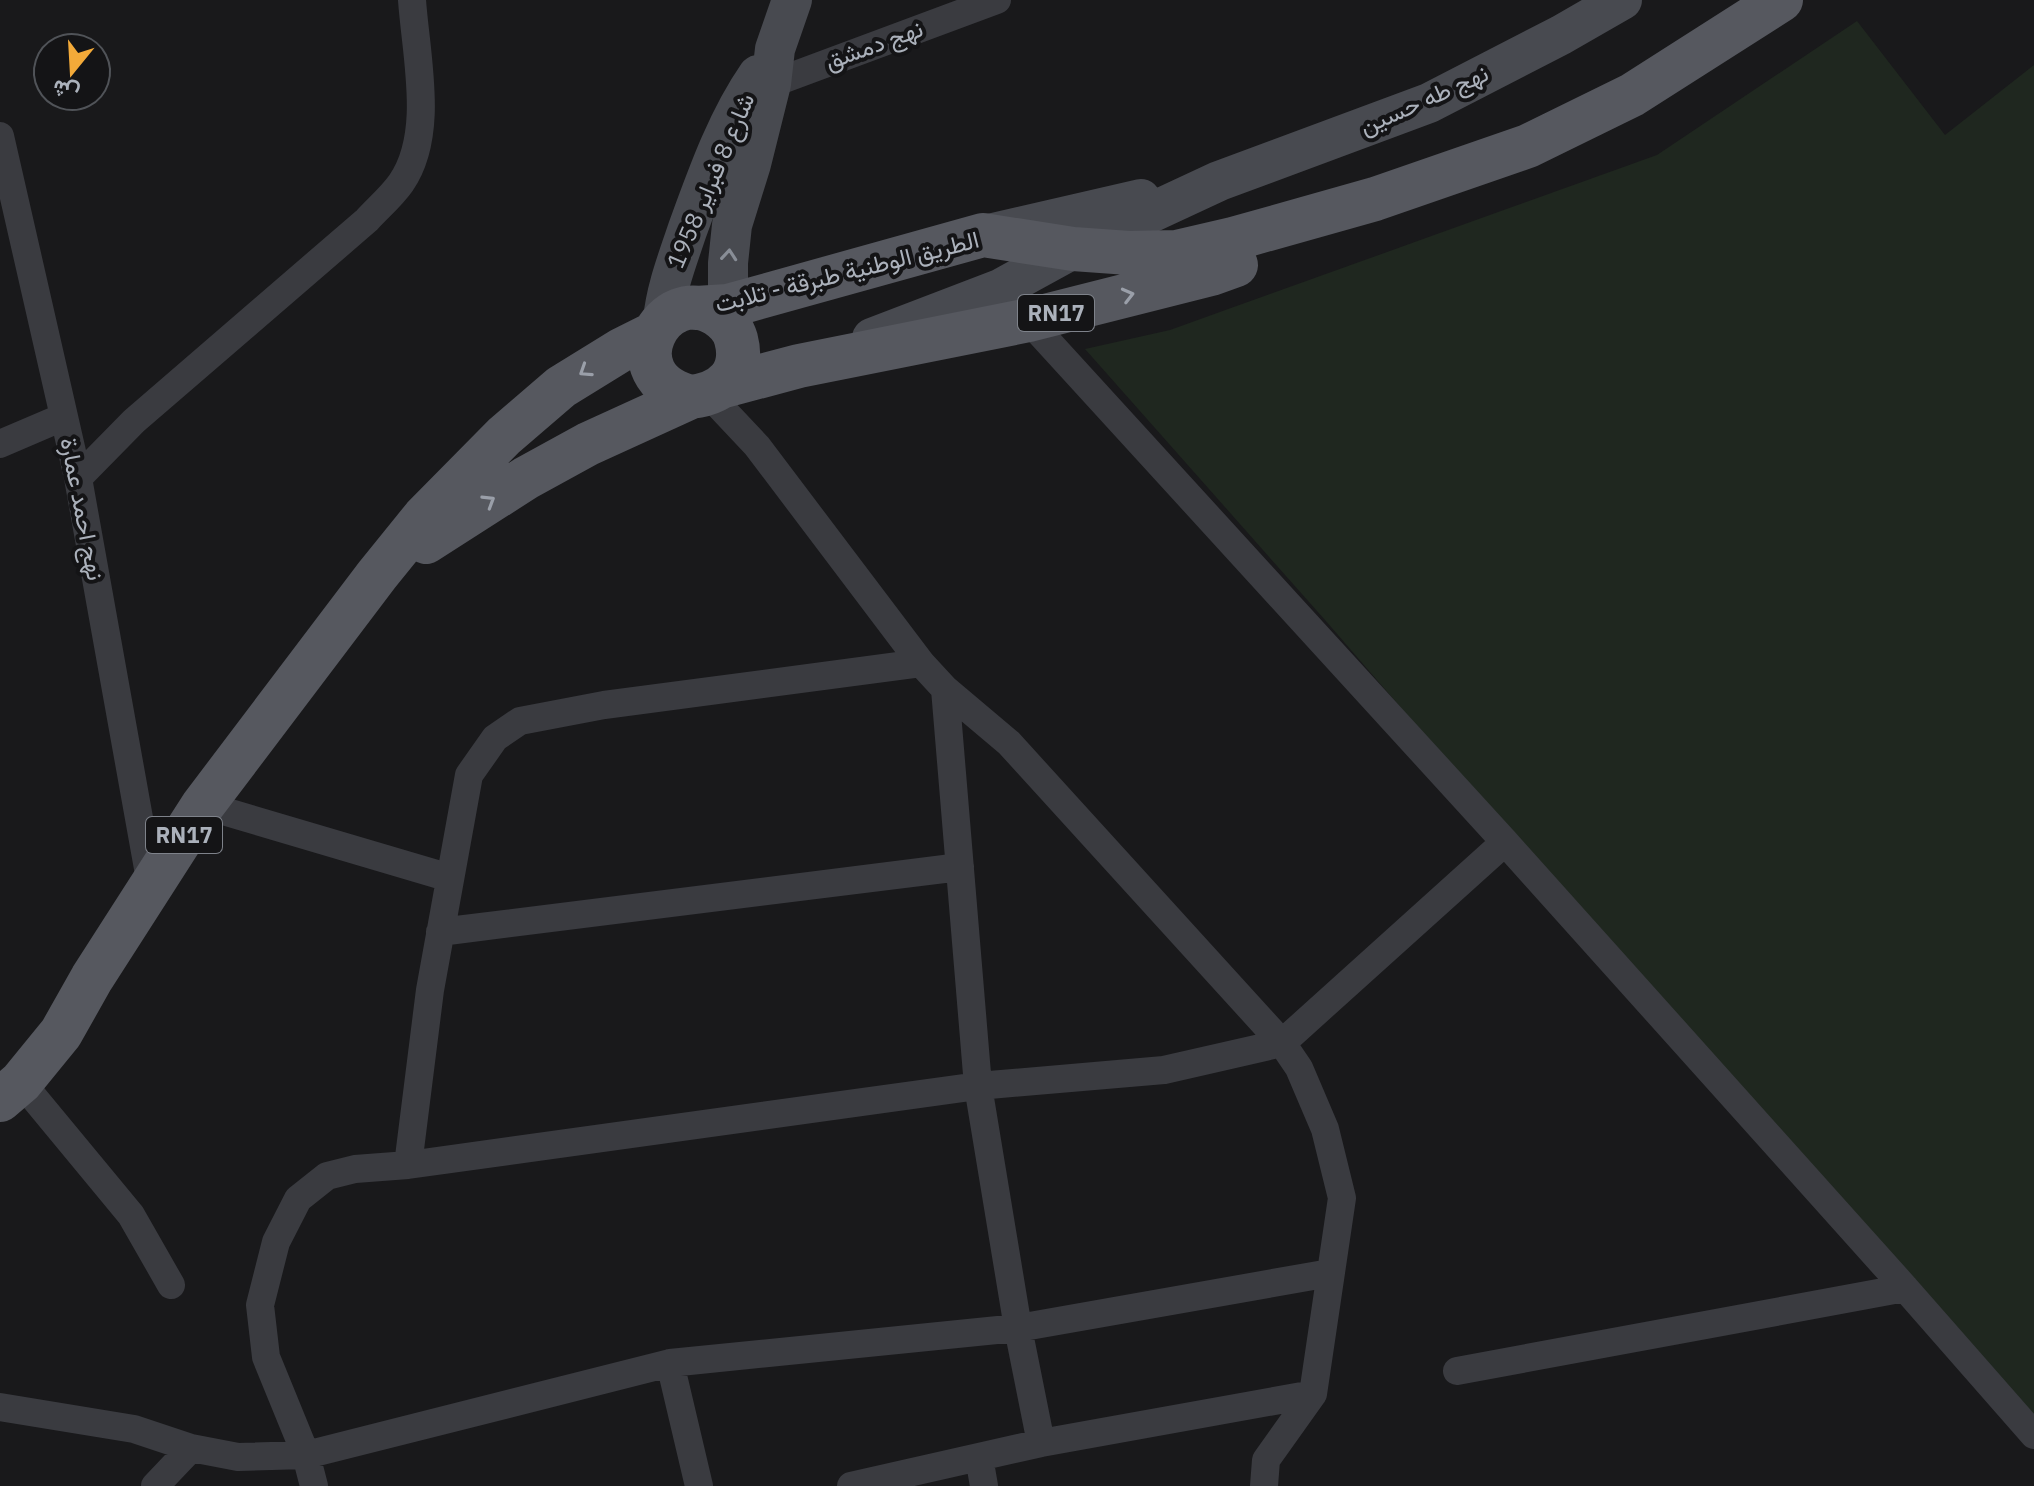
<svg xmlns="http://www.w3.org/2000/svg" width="2034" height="1486" font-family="'IBM Plex Sans',Vazirmatn,sans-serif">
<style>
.green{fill:#1f271f}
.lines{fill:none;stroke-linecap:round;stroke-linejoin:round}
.street{stroke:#3a3b40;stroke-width:28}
.secondary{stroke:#484a50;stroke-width:40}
.primary{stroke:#56585f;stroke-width:44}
.oneway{stroke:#888d96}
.oneway2{stroke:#9a9fa9}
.labels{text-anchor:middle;stroke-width:8;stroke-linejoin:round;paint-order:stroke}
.shield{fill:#141416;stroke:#7e828a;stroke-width:2}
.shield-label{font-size:22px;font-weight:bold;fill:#abb1bb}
.street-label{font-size:24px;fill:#abb1bb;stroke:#141416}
</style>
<rect width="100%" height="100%" fill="#19191b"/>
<path class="green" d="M1857,21L1945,135L2034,65V1439L1325,620L1085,349L1170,330L1657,155Z"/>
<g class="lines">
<path class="street" d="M757,85L771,84L997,0
M0,136L78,478L151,885
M1019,310L1505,842L1905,1288L2034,1435
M709,395L757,446L921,663L945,689L1009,743L1282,1043L1299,1068L1325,1129L1342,1198L1313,1394L1266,1460L1264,1486
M0,444L63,417
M78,478L134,421L367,220C378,208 392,196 401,183C435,134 416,57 412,0
M945,689L978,1086L1018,1328L1041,1443
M203,805L450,878
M440,932L960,867
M21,1082L131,1215L171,1285
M408,1165L430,990L469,775L495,738L520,721L604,705L921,663
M670,1363L699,1486
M1457,1371L1905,1288
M0,1407L134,1429L191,1448L238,1457L306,1455L670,1363L1018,1328L1330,1273
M979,1457L984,1486
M155,1486L191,1448
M314,1486L306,1455L266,1357L260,1305L276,1242L298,1199L327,1176L355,1169L408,1165L978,1086L1164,1070L1282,1043L1505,842
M851,1486L1041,1443L1313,1394"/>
<path class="secondary" d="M989,234L1141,199
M663,320C666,289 677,261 687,231C706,179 726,121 758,75
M734,332L728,306V263L732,225L751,164L771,84L775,49L792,0
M872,338L1000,289L1073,249L1219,181L1429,103L1561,35L1622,0"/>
<path class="primary" d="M696,308L728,306L983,235L1073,249L1129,253L1177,252L1233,239L1375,199L1528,146L1632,95L1781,0
M724,386L799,366L1029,320L1211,274L1236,265
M426,542L526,478L588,444L691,397C724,393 745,373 736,339C733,328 726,321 717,315C663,280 611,377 691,397
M0,1100L21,1082L61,1033L92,978L203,805L377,575L424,517L504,436L561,387L621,350L653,334"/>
</g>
<defs><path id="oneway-chevron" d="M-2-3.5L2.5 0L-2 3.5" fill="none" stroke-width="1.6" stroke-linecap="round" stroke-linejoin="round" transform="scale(2)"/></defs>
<use class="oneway" href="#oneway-chevron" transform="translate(729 255) rotate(-85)"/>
<g class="oneway2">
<use href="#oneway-chevron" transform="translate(1128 295) rotate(-14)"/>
<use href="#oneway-chevron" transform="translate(585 371) rotate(147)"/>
<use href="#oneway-chevron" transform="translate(489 501) rotate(-32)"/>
</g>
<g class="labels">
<g class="shield">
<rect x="1018" y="295" width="76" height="36" rx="6"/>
<rect x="146" y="817" width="76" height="36" rx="6"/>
</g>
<g class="shield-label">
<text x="1056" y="321">RN17</text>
<text x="184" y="843">RN17</text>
</g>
<g class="street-label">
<text transform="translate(874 45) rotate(-20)" y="8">نهج دمشق</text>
<text transform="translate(1424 100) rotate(-24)" y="8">نهج طه حسين</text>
<text transform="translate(711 181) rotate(-67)" y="8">شارع 8 فبراير 1958</text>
<text transform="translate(847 272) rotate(-14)" y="8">الطريق الوطنية طبرقة - تلابت</text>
<text transform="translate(82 509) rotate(79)" y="8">نهج احمد عمارة</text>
</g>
</g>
<g transform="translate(72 72) rotate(198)"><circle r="38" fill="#141416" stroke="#505358" stroke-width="2"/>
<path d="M0-6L14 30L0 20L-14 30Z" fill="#f3aa39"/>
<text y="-12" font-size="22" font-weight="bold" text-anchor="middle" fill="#abb1bb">ش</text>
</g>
</svg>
